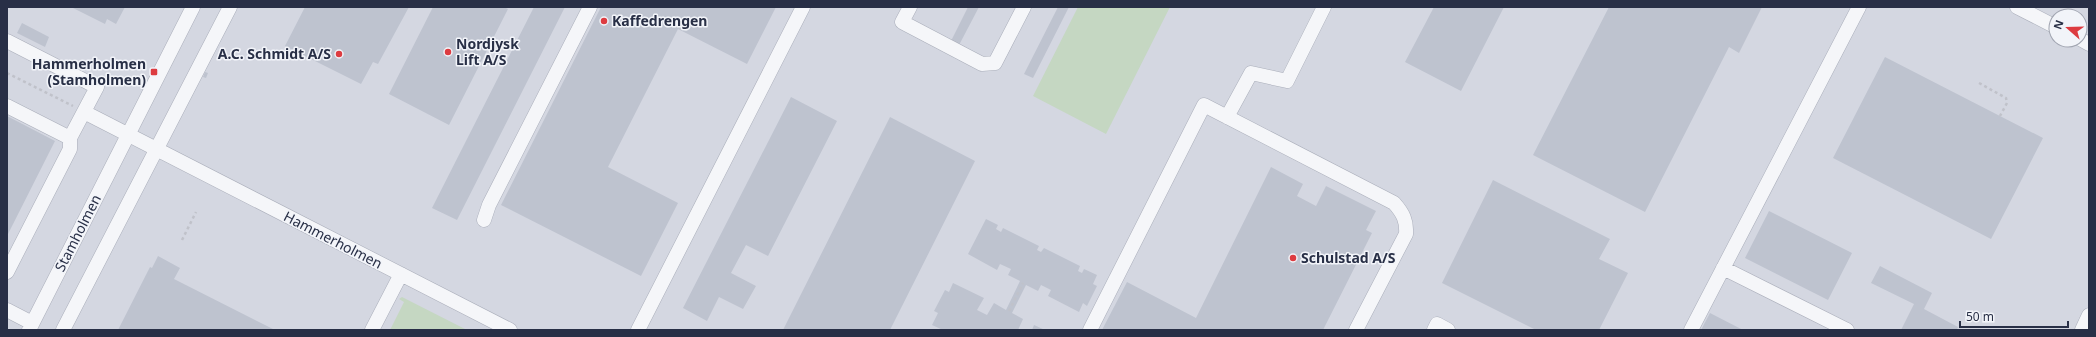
<svg xmlns="http://www.w3.org/2000/svg" width="2096" height="337" font-family="'Noto Sans',sans-serif">
<style>
.built{fill:#d4d7e1;fill-rule:evenodd}
.green{fill:#c5d7c2}
.building{fill:#bec3cf}
.lines{fill:none;stroke-linecap:round;stroke-linejoin:round}
.minor-casing{stroke:#aaaeba;stroke-width:15}
.path{stroke:#c0c2ca;stroke-width:2.5;stroke-dasharray:3 3;stroke-linecap:butt}
.minor{stroke:#f5f6f9;stroke-width:14}
.poi-dot{fill:#dd3b40;stroke:#f2f4f9;stroke-width:1.5}
.labels{text-anchor:middle;stroke-width:3;stroke-linejoin:round;paint-order:stroke}
.poi-label{font-size:14px;font-weight:bold;fill:#282f46;stroke:#f2f4f9;text-anchor:start}
.street-label{font-size:14px;fill:#282f46;stroke:#f2f4f9}
</style>
<rect width="100%" height="100%" fill="#e2e5ec"/>
<path class="built" d="M7,7H2089V330H7ZM2056,16H2080V40H2056Z"/>
<path class="green" d="M1078,7H1170L1106,134L1033,96Z
M402,297L467,330H390L404,302L399,299Z"/>
<path class="building" d="M71,7H125L116,24L107,19L105,24Z
M305,7H409L378,64L373,62L361,84L285,46Z
M433,7H504L508,9L449,125L389,94Z
M534,7H565L457,220L432,208Z
M601,7H776L747,64L678,29L608,167L678,203L641,276L501,205Z
M968,7H979L958,47L950,43Z
M1058,7H1069L1033,78L1024,74Z
M1434,7H1504L1461,91L1405,62Z
M1609,7H1762L1739,53L1729,47L1645,212L1533,155Z
M22,23L49,37L45,47L17,33Z
M1885,57L2043,138L1991,239L1833,158Z
M205,72L208,73L206,78L203,77Z
M791,97L837,121L768,256L746,245L731,273L756,286L743,309L719,297L707,321L683,308Z
M7,116L55,141L7,236Z
M890,117L975,161L890,330H783Z
M1271,167L1303,184L1297,196L1316,206L1326,186L1376,211L1366,230L1372,233L1323,330H1102L1127,282L1196,318Z
M1493,180L1610,239L1599,259L1628,273L1599,330H1536L1442,283Z
M1769,211L1852,253L1828,300L1745,258Z
M986,219L998,225L996,229L1001,232L1003,228L1039,246L1037,250L1041,252L1044,248L1080,266L1078,271L1082,273L1084,269L1097,275L1093,284L1097,286L1087,306L1083,303L1079,312L1048,296L1051,290L1041,285L1038,291L1026,285L1012,313L1023,319L1018,330H943L932,325L938,313L934,311L945,290L949,292L953,283L984,298L977,310L987,315L994,303L1006,310L1020,281L1008,275L1011,269L1000,264L997,270L968,254Z
M158,256L180,268L174,279L275,330H118L150,267L152,268Z
M1880,266L1932,293L1924,309L1958,327L1957,330H1901L1914,304L1871,283Z
M1710,313L1743,330H1701Z
M1034,325L1045,330H1032Z"/>
<g class="lines">
<g class="minor-casing">
<path id="minor" d="M910,7L902,22L982,64L995,63L1024,7
M2017,7L2056,27
M2080,39L2089,44
M7,41L97,87L70,138L7,106
M84,112L510,330
M1227,117L1251,73L1287,81L1324,7
M484,220L489,205L590,7
M1723,268L1847,330
M7,272L70,149V138
M7,310L32,323
M29,330L193,7
M63,330L230,7
M372,330L401,274
M638,330L803,7
M1090,330L1204,105L1394,203C1403,213 1407,221 1406,234L1356,330
M1434,330L1437,324L1448,330
M1691,330L1859,7
M2082,330L2089,315"/>
</g>
<path class="path" d="M7,73L73,106
M1979,83L2006,98L2007,103L2000,116
M182,240L196,212
M1009,311L1023,283"/>
<use href="#minor" class="minor"/>
</g>
<g class="poi-dot">
<circle cx="604" cy="21" r="4"/>
<circle cx="448" cy="52" r="4"/>
<circle cx="339" cy="54" r="4"/>
<rect x="150" y="68" width="8" height="8" rx="2"/>
<circle cx="1293" cy="258" r="4"/>
</g>
<g class="labels">
<g class="poi-label">
<text x="612" y="26">Kaffedrengen</text>
<text x="456" y="49">Nordjysk<tspan x="456" dy="16">Lift A/S</tspan></text>
<text x="331" y="59" text-anchor="end">A.C. Schmidt A/S</text>
<text x="146" y="69" text-anchor="end">Hammerholmen<tspan x="146" dy="16">(Stamholmen)</tspan></text>
<text x="1301" y="263">Schulstad A/S</text>
</g>
<g class="street-label">
<text transform="translate(78 233) rotate(-63)" y="5">Stamholmen</text>
<text transform="translate(333 240) rotate(27)" y="5">Hammerholmen</text>
</g>
</g>
<rect width="2096" height="337" fill="none" stroke="#282f46" stroke-width="16"/>
<g transform="translate(2068 28) rotate(290)"><circle r="19" fill="#f2f4f9" stroke="#a1a5b1"/>
<path d="M0-3L7 15L0 10L-7 15Z" fill="#dd3b40"/>
<text y="-6" font-size="11" font-weight="bold" text-anchor="middle" fill="#282f46">N</text>
</g>
<path d="M1960 321v6h108v-6" fill="none" stroke="#282f46" stroke-width="2"/>
<text x="1966" y="321" font-size="12" fill="#282f46" stroke="#f2f4f9" stroke-width="3" paint-order="stroke">50 m</text>
</svg>
